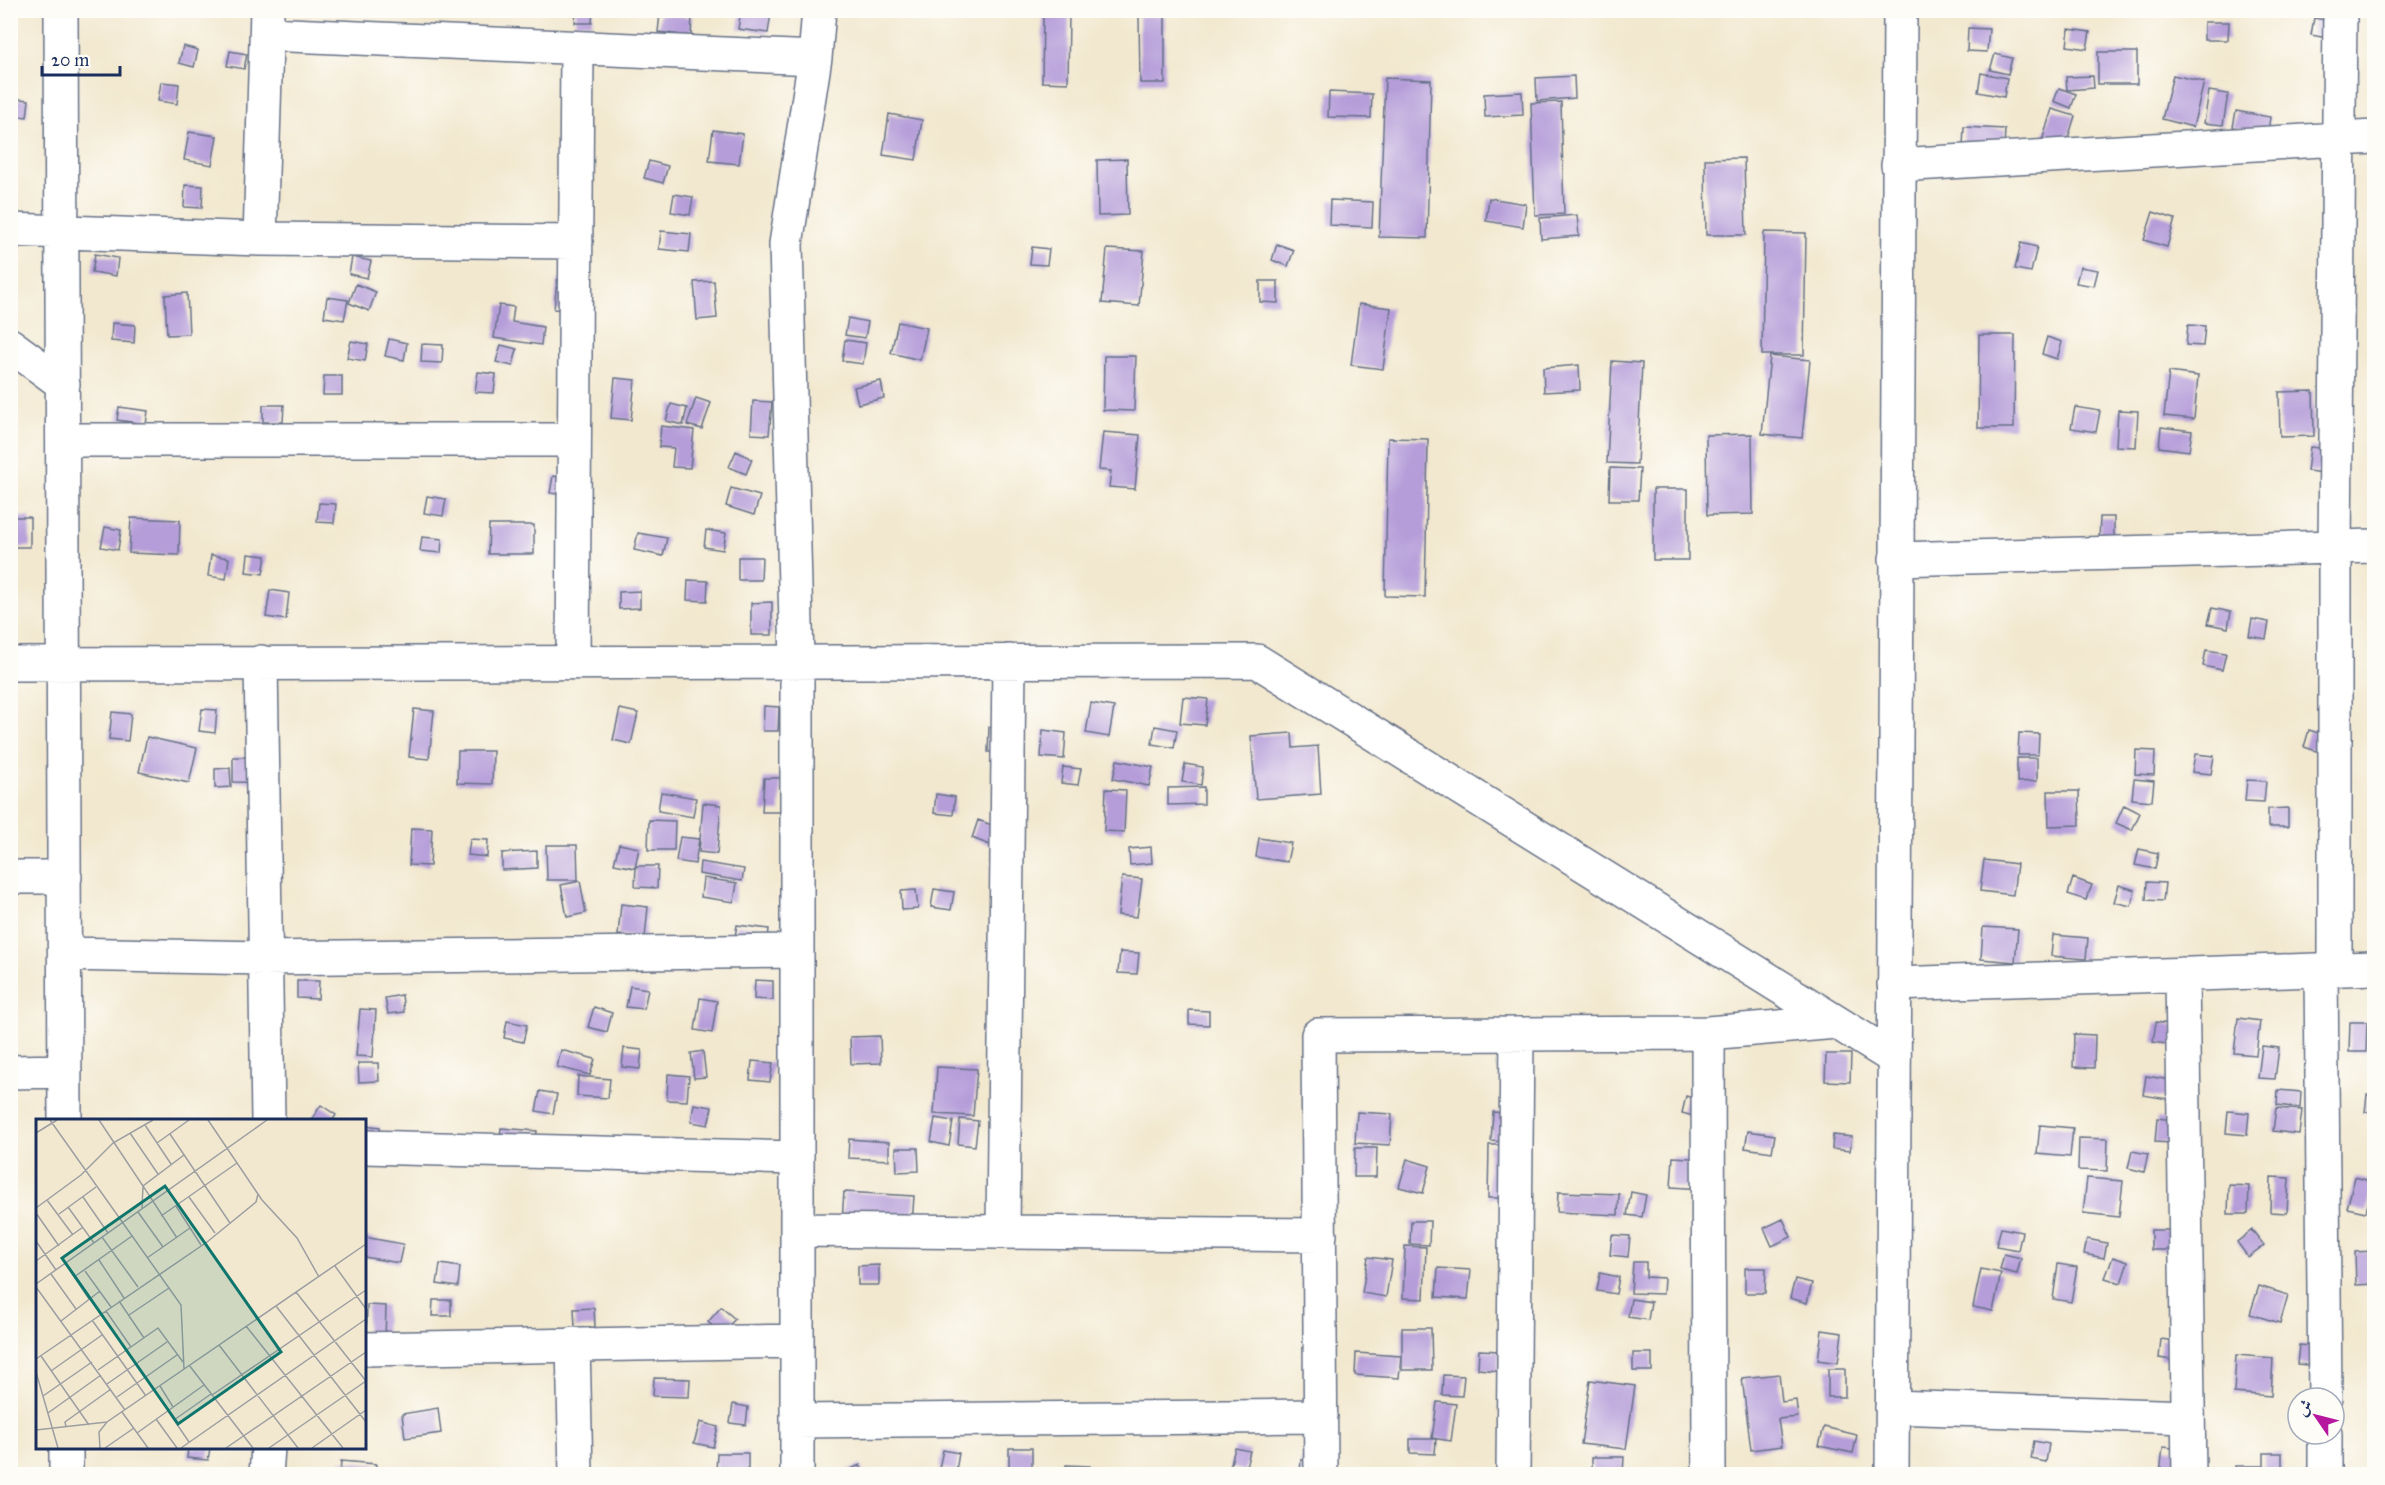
<svg xmlns="http://www.w3.org/2000/svg" width="2385" height="1485" font-family="'IM FELL Great Primer',Amiri,serif">
<style>
.building{fill:#b59dd9}
.lines{fill:none;stroke-linecap:round;stroke-linejoin:round}
.minor-casing{stroke:#667086;stroke-width:36}
.major-casing{stroke:#667086;stroke-width:36}
.minor{stroke:#fff;stroke-width:33}
.major{stroke:#fff;stroke-width:33}
.inset-road{fill:none;stroke:#9c9ea2;stroke-width:1.5}
.view{fill:#0f766e;fill-opacity:0.15;stroke:#0f766e;stroke-width:3}
.inset-edge{fill:none;stroke:#1b2f5e;stroke-width:3}
</style>
<rect width="100%" height="100%" fill="#fdfcf7"/>
<filter id="ink" filterUnits="userSpaceOnUse"><feTurbulence type="fractalNoise" baseFrequency=".0167" numOctaves="2"/><feDisplacementMap in="SourceGraphic" scale="12" xChannelSelector="R" yChannelSelector="G"/><feConvolveMatrix kernelMatrix="1 2 1 2 8 2 1 2 1" color-interpolation-filters="sRGB"/></filter>
<filter id="wash" filterUnits="userSpaceOnUse"><feTurbulence type="fractalNoise" baseFrequency=".008" numOctaves="4" result="noise"/><feDisplacementMap in="SourceGraphic" scale="24" xChannelSelector="R" yChannelSelector="G"/><feGaussianBlur stdDeviation="1.35" result="paint"/><feColorMatrix in="noise" values="0 0 0 0 0 0 0 0 0 0 0 0 0 0 0 0 0 1.4 0 .05"/><feComposite in="paint" operator="in"/></filter>
<g filter="url(#wash)">
<rect width="100%" height="100%" fill="#f2e8cf"/>
<g id="blocks">
<path class="building" d="M576,10H593L592,23H575Z
M741,10L771,13L768,33L738,29Z
M2162,10H2191V12L2162,14Z
M660,14L692,17L691,36L658,32Z
M1043,14H1069L1068,83L1042,82Z
M1139,16H1165V83H1140Z
M2314,18L2330,21L2327,38L2311,35Z
M2204,22H2229L2228,40H2204Z
M1968,28L1989,29L1987,52L1967,51Z
M2069,29L2090,32L2087,49L2067,46Z
M183,46L198,50L194,67L179,63Z
M230,51L247,54L244,69L227,66Z
M2098,52H2137V84H2098Z
M1995,54L2012,58L2008,74L1990,70Z
M1981,73L2007,78L2004,97L1978,92Z
M2173,75L2204,82L2193,127L2162,119Z
M1574,76L1575,98L1537,101L1536,78Z
M2093,76L2094,88L2067,90L2066,77Z
M1385,78L1431,80L1427,238L1379,237Z
M161,82L179,84L177,104L158,101Z
M2059,88L2076,94L2071,108L2054,101Z
M2209,91L2228,94L2223,125L2204,123Z
M1329,92L1372,94L1371,118L1328,117Z
M1522,92L1523,115L1485,117L1484,94Z
M10,98L29,100L27,117L10,115Z
M1561,102L1564,214L1535,215L1531,103Z
M2052,109L2075,116L2064,151L2041,144Z
M2236,111L2270,117L2268,133L2233,127Z
M889,114L922,120L916,160L883,155Z
M1964,127L2005,129L2004,149L1963,147Z
M713,130L743,134L739,164L709,161Z
M189,132L217,136L212,165L184,160Z
M1744,158L1746,235H1706L1705,159Z
M1127,159L1128,215L1098,216L1097,160Z
M649,161L668,166L663,183L644,178Z
M185,185L203,186L202,208L184,207Z
M674,194L693,197L690,215L671,212Z
M1489,198L1526,204L1523,227L1486,221Z
M1330,200L1373,202L1372,227L1329,225Z
M2153,212L2175,219L2167,247L2144,240Z
M1577,215L1579,236L1541,239L1540,218Z
M661,231L691,234L689,252L659,249Z
M1764,232L1806,233L1804,355H1762Z
M2021,243L2037,247L2031,272L2015,269Z
M1277,244L1294,250L1288,266L1272,260Z
M1032,247L1049,249L1047,265L1030,264Z
M1107,249L1144,251L1139,306L1102,303Z
M95,254L118,258L116,276L92,272Z
M352,257L371,261L367,278L349,274Z
M2080,267L2098,270L2094,286L2076,283Z
M557,280L580,283L576,311L554,309Z
M714,281L717,318L697,320L694,282Z
M1260,281H1278V303L1260,302Z
M356,284L376,292L369,311L349,303Z
M187,293L189,334L167,335L165,295Z
M327,297L348,300L344,320L324,317Z
M1359,304L1391,308L1383,369L1351,365Z
M499,305L514,307L512,322L543,327L541,345L494,338Z
M848,318L868,322L865,338L845,335Z
M898,322L927,328L920,360L891,353Z
M112,323L135,325L134,343L111,341Z
M2188,325L2205,326L2203,346L2186,345Z
M1979,335H2015L2014,428H1978Z
M2047,337L2062,342L2057,359L2042,354Z
M389,339L407,343L404,360L385,356Z
M845,340L866,343L863,364L842,361Z
M351,341L368,344L365,361L347,358Z
M422,344L443,345L442,363L421,362Z
M501,345L517,349L513,366L496,362Z
M1104,356H1136L1134,411L1103,410Z
M1770,356L1810,360L1802,438L1762,434Z
M1612,361L1642,363L1637,464L1607,463Z
M1579,365L1580,390L1544,392L1543,368Z
M478,372L496,374L494,393L475,392Z
M2169,372L2198,376L2194,419L2164,416Z
M324,376H342V395H323Z
M615,378L635,380L631,420L611,418Z
M881,381L884,398L858,404L854,387Z
M2313,391L2314,436L2280,437L2279,392Z
M696,398L711,403L702,429L687,425Z
M753,401L772,402L769,435L751,434Z
M671,404L687,408L683,425L666,421Z
M263,405H284L283,422H263Z
M119,407L148,411L146,424L117,420Z
M2075,407L2100,411L2096,432L2071,428Z
M2118,410L2138,411L2136,447L2116,446Z
M661,426L694,430L690,468L672,467L674,448L659,447Z
M2161,427L2192,431L2189,451L2159,447Z
M1103,432L1140,435L1135,489L1109,487L1111,471L1099,470Z
M1752,434L1753,514L1707,515L1706,435Z
M1388,438L1428,439L1425,597L1385,596Z
M2310,447L2328,449L2325,473L2307,471Z
M736,451L752,459L746,474L729,467Z
M1610,468L1640,469L1638,500H1609Z
M553,476L573,480L569,496L550,493Z
M731,488L760,496L754,515L726,506Z
M1653,489H1688V560H1653Z
M427,496L446,499L443,516L424,513Z
M319,503L336,504L334,523L317,522Z
M10,517H30V547H10Z
M2100,517H2114V541H2099Z
M131,518L180,520L179,555L129,553Z
M489,525H534V554H488Z
M105,527L121,530L118,550L101,547Z
M706,530L726,533L723,550L704,547Z
M638,533L667,538L663,556L634,550Z
M422,537L442,539L441,553L420,551Z
M248,554L266,556L263,574L246,572Z
M211,555L229,558L226,579L208,576Z
M738,557H762L761,580H738Z
M688,580L708,581L707,601L687,600Z
M270,590L289,593L286,620L266,617Z
M640,591V608L619,609V592Z
M772,602V635H751V603Z
M2212,608L2231,612L2228,628L2208,624Z
M2252,619L2269,622L2266,639L2249,636Z
M2206,650L2226,653L2222,670L2203,666Z
M1183,697L1208,699L1205,725L1180,723Z
M1091,703L1114,707L1109,737L1086,733Z
M764,706L779,707L778,731H763Z
M202,709L217,710L215,733L199,731Z
M414,709L434,711L429,759L409,757Z
M620,709L638,713L631,744L613,740Z
M112,712L131,714L128,741L109,739Z
M1155,726L1177,730L1174,748L1152,744Z
M989,727H1007V752H988Z
M1043,730L1066,733L1064,759L1041,757Z
M2309,730L2325,735L2320,752L2304,747Z
M1292,733L1293,748L1318,746L1321,794L1256,799L1251,736Z
M2019,733L2039,734L2038,755H2018Z
M147,737L197,748L189,783L139,772Z
M2136,750L2155,751L2154,775L2135,774Z
M458,751H493L492,784L457,783Z
M2195,754L2214,756L2211,774L2192,772Z
M233,757H273V783L233,782Z
M2017,758H2037V781L2017,782Z
M1117,760L1153,767L1149,786L1113,779Z
M1185,764L1203,767L1201,785L1182,782Z
M1063,767L1081,769L1078,785L1061,783Z
M230,768L231,787L215,788V769Z
M764,778H781L780,812H762Z
M2134,779L2154,781L2152,801L2132,799Z
M2247,780L2266,781L2264,802L2245,801Z
M1204,787V804L1168,805V788Z
M1106,789L1126,790L1124,832L1104,831Z
M2048,791H2079L2080,825L2049,826Z
M661,792L696,798L693,817L658,811Z
M936,794L955,797L953,815L934,813Z
M703,803L721,805L717,854L699,852Z
M2124,805L2140,813L2132,830L2116,823Z
M2288,808V827H2268V809Z
M649,820L675,821L674,850H648Z
M978,820L997,827L990,845L972,838Z
M411,828L432,829L430,866L409,865Z
M680,837L699,839L695,864L676,861Z
M1259,838L1291,843L1287,862L1256,857Z
M470,839L488,840L487,857L468,855Z
M619,844L639,848L635,868L614,864Z
M546,845H577L578,880H547Z
M1151,847L1152,863L1130,865L1129,849Z
M2139,849L2158,853L2155,869L2135,865Z
M537,851V868L502,870V853Z
M1984,860L2017,864L2013,895L1980,891Z
M700,862L744,869L742,881L699,874Z
M636,866H658L657,888L635,887Z
M1122,877L1142,879L1137,917L1118,915Z
M703,878L737,883L734,902L701,897Z
M2073,878L2092,885L2086,900L2068,894Z
M580,881L586,913L567,917L561,885Z
M2147,882L2165,883L2163,901L2146,900Z
M2119,885L2135,890L2131,906L2114,902Z
M934,889L954,892L951,910L931,907Z
M916,890L918,909L902,910L901,891Z
M621,904L648,907L645,938L618,935Z
M737,925L769,929L767,947L734,942Z
M1983,927L2018,929L2015,962L1981,959Z
M2053,935L2088,938L2086,959L2051,956Z
M1120,952L1139,953L1137,974L1118,973Z
M755,980L773,981V1000L754,999Z
M297,981H319L318,999L297,998Z
M630,986L648,989L644,1009L626,1007Z
M402,995L404,1012L388,1014L385,998Z
M700,998L717,1001L712,1033L695,1030Z
M594,1007L612,1013L607,1032L588,1027Z
M360,1009L376,1010L373,1057L356,1056Z
M1189,1010L1209,1011V1025L1189,1024Z
M2238,1018L2260,1021L2256,1055L2234,1053Z
M507,1021L527,1025L523,1042L504,1038Z
M2156,1022L2175,1025L2173,1045L2153,1042Z
M2350,1022H2367L2366,1052H2349Z
M2074,1034L2095,1035L2094,1068L2073,1067Z
M880,1036L881,1063L851,1064L850,1037Z
M2262,1046L2279,1048L2275,1079L2258,1078Z
M624,1048L642,1050L640,1069L622,1067Z
M561,1050L595,1059L590,1075L557,1067Z
M703,1051L706,1077L694,1078L691,1053Z
M1826,1054H1851L1850,1082L1825,1081Z
M752,1061L773,1063L770,1082L750,1080Z
M358,1063H378L379,1081L359,1082Z
M937,1067L977,1069L973,1116L934,1114Z
M668,1074L689,1076L687,1101L667,1100Z
M578,1076L610,1079L608,1098L577,1096Z
M2146,1076L2171,1080L2167,1099L2143,1095Z
M2278,1090L2301,1092L2300,1108L2277,1105Z
M540,1091L557,1094L553,1114L536,1111Z
M2367,1095H2374V1113L2365,1112Z
M1686,1096L1709,1103L1704,1119L1682,1113Z
M694,1104L712,1107L708,1125L691,1122Z
M321,1105L336,1115L333,1120H311Z
M2276,1108L2302,1110L2299,1134L2273,1131Z
M2228,1111L2249,1113L2247,1135L2226,1133Z
M1357,1112L1392,1114L1390,1145L1355,1143Z
M1493,1112L1519,1114L1517,1143L1491,1141Z
M935,1118L953,1121L949,1146L931,1142Z
M2157,1118L2174,1120L2171,1143L2155,1142Z
M960,1119L978,1121L975,1146L958,1144Z
M364,1125L380,1127L378,1145L364,1144Z
M2040,1125L2073,1128L2070,1157L2037,1154Z
M501,1128L537,1131L535,1149L499,1146Z
M1748,1131L1775,1135L1772,1152L1745,1148Z
M1833,1135L1852,1137L1850,1151L1832,1149Z
M2079,1138L2108,1139L2107,1171L2078,1170Z
M849,1139L889,1142V1160L848,1158Z
M1489,1145H1518V1198H1488Z
M896,1148H918L919,1171L897,1172Z
M1355,1148H1377L1376,1177H1354Z
M2132,1151L2148,1154L2144,1172L2128,1168Z
M1673,1157L1706,1159L1703,1189L1671,1187Z
M1407,1159L1430,1166L1423,1193L1399,1187Z
M2271,1177L2289,1178L2287,1213L2270,1212Z
M2355,1177L2373,1182L2366,1212L2347,1208Z
M2087,1178L2123,1181L2119,1217L2083,1213Z
M2229,1185L2249,1186L2248,1214H2228Z
M844,1192L914,1196L912,1224L842,1220Z
M1558,1192L1619,1194L1618,1215L1557,1212Z
M1631,1192L1646,1195L1642,1217L1627,1215Z
M1783,1219L1791,1237L1772,1246L1764,1228Z
M1411,1221H1430L1429,1245L1410,1244Z
M2001,1228L2022,1232L2018,1250L1996,1246Z
M2151,1230H2179V1250H2151Z
M2252,1230L2264,1245L2248,1257L2237,1242Z
M1612,1235L1630,1236L1628,1257L1610,1255Z
M364,1237L403,1244L399,1263L364,1257Z
M2087,1239L2107,1243L2104,1258L2084,1254Z
M1405,1246L1426,1247L1424,1299L1403,1298Z
M2374,1251V1284L2356,1285L2355,1252Z
M2004,1254L2021,1258L2017,1274L2000,1270Z
M1368,1257L1392,1260L1386,1297L1362,1293Z
M2113,1257L2128,1262L2121,1283L2105,1278Z
M1633,1262H1646V1277L1664,1278L1663,1294L1631,1293Z
M440,1264L460,1267L458,1287L437,1284Z
M2058,1264L2077,1267L2071,1302L2053,1299Z
M879,1265V1285H858V1266Z
M1438,1268L1471,1270L1468,1299L1436,1297Z
M1745,1268H1766L1765,1293H1745Z
M1981,1269L2001,1273L1993,1311L1973,1307Z
M1600,1273L1619,1277L1616,1294L1597,1291Z
M1795,1279L1812,1283L1807,1303L1790,1298Z
M2259,1286L2288,1295L2280,1323L2250,1314Z
M1631,1299L1651,1302L1648,1320L1628,1317Z
M433,1300H451V1316H432Z
M367,1305L386,1306L385,1340H366Z
M721,1307L735,1319L722,1334L708,1322Z
M594,1308L595,1327L575,1328L574,1309Z
M1402,1328H1431L1432,1370H1402Z
M1822,1330L1842,1333L1838,1363L1818,1360Z
M2161,1339L2180,1342L2178,1361L2159,1358Z
M2299,1345L2321,1347L2319,1366L2297,1364Z
M1479,1350L1499,1351L1498,1371L1478,1369Z
M1356,1353L1401,1356L1399,1378L1355,1375Z
M1633,1353H1652V1371H1633Z
M2236,1355L2273,1358L2271,1396L2234,1393Z
M1828,1369H1845V1397H1828Z
M1779,1374L1782,1402L1796,1400L1798,1417L1778,1419L1782,1446L1751,1450L1742,1378Z
M1443,1375L1464,1376L1462,1396L1442,1395Z
M654,1378L690,1379L689,1397L653,1396Z
M1590,1380L1635,1386L1626,1449L1581,1444Z
M1437,1402L1456,1404L1451,1441L1432,1438Z
M733,1404L748,1407L746,1425L730,1423Z
M438,1408L441,1433L405,1438L402,1414Z
M700,1422L718,1427L713,1447L694,1443Z
M1824,1427L1857,1435L1853,1453L1819,1446Z
M1410,1439H1436L1435,1454L1410,1453Z
M2034,1441L2049,1444L2046,1462L2031,1459Z
M2163,1447L2182,1449L2179,1474H2160Z
M188,1448H210L208,1460L187,1458Z
M1009,1448H1032V1474H1009Z
M1235,1448L1250,1451L1245,1471L1230,1467Z
M943,1450L959,1453L956,1471L939,1468Z
M717,1453H748V1474L716,1473Z
M2264,1453H2282V1474H2235V1466H2264Z
M1592,1457H1624L1623,1474H1592Z
M1301,1459L1322,1460L1321,1474H1300Z
M341,1461L376,1464L375,1474H340Z
M860,1465L864,1474H846L844,1472Z
M1066,1465L1090,1466V1474H1066Z
M214,1468L220,1474H207Z"/>
</g>
</g>
<g filter="url(#ink)">
<use href="#blocks" fill-opacity="0" stroke="#667086" stroke-width="1.5"/>
<g class="lines">
<g class="minor-casing">
<path id="minor" d="M61,10L65,1120
M267,34L815,58
M1898,165L2374,137
M10,230L260,239L576,242
M260,239L267,10
M10,345L63,384
M63,440H574
M1896,559L2374,546
M261,662L268,1120
M573,662L577,48
M10,664L1257,661L1894,1058
M10,877H65
M65,954L264,958L797,951
M2321,970L2325,1398
M2335,970V548L2340,10
M2182,974L2189,1474
M1894,984L2374,968
M1708,1033L1709,1474
M10,1072L65,1071
M364,1147L797,1158
M797,1230L1320,1235
M1003,1231L1009,661
M573,1344L576,1474
M364,1349L797,1341
M1892,1407L2188,1417
M797,1421L1321,1416
M2325,1434V1474
M66,1448V1474
M266,1474L268,1448
M797,1474V662L786,244L815,58L819,10
M1321,1474L1318,1035L1708,1033L1836,1022
M1513,1474L1517,1034"/>
</g>
<g class="major-casing">
<path id="major" d="M1892,1474L1900,10"/>
</g>
<use href="#minor" class="minor"/>
<use href="#major" class="major"/>
</g>
</g>
<g transform="translate(36 1119)">
<rect width="330" height="330" fill="#f2e8cf"/>
<path class="inset-road" d="M14,1L145,186L148,250M63,1L107,67L106,89M172,1L226,81L261,119L283,158M109,6L135,45M0,14L21,1M94,14L122,55M134,15L194,104M121,24L153,1M47,78L72,114M153,78L179,114M11,81L37,116M140,87L165,126M32,88L58,124M0,89L45,56L77,24L117,1M102,93L127,128M0,94L23,127M23,95L60,68M125,97L201,44M66,118L102,168M141,119L107,67L148,36M0,122L20,151M111,139L154,109M63,141L88,179M0,142L47,108M29,144L53,180M299,147L330,190M49,152L75,188M15,155L40,190M38,158L96,117M0,165L231,1M0,168L89,291M260,173L330,262M83,182L108,219M240,187L330,303M70,192L95,228M93,196L133,169M56,201L110,277M25,202L64,172M210,207L307,329M183,226L262,329M5,237L53,306M0,240L171,123L220,83L222,75M153,246L217,329M62,251L122,209L147,243M15,252L66,216M0,253L22,329M71,265L131,223M124,267L137,288M176,276L330,171M7,277L56,243M81,278L141,236M132,292L153,323M86,293L112,329M12,294L65,256M120,300L141,329M138,301L175,275M30,308L29,303L75,270M0,311L71,303M101,314L168,266M64,329L63,313L71,303L330,125M69,329L98,309M145,329L330,200M190,329L330,233M233,329L330,262M276,329L330,291"/>
<path class="view" d="M129,67L245,233L142,305L26,139Z"/>
<rect width="330" height="330" class="inset-edge"/>
</g>
<rect width="2385" height="1485" fill="none" stroke="#fdfcf7" stroke-width="36"/>
<g transform="translate(2316 1416) rotate(305)"><circle r="28" fill="#fdfcf7" stroke="#a3aaba" stroke-width="1.5"/>
<path d="M0-4.5L10 22L0 15L-10 22Z" fill="#b5179e"/>
<text y="-9" font-size="16" font-weight="bold" text-anchor="middle" fill="#1b2f5e">ش</text>
</g>
<path d="M42 66v9h78v-9" fill="none" stroke="#1b2f5e" stroke-width="3"/>
<text x="51" y="66" font-size="18" fill="#1b2f5e" stroke="#fdfcf7" stroke-width="4.5" paint-order="stroke">20 m</text>
</svg>
